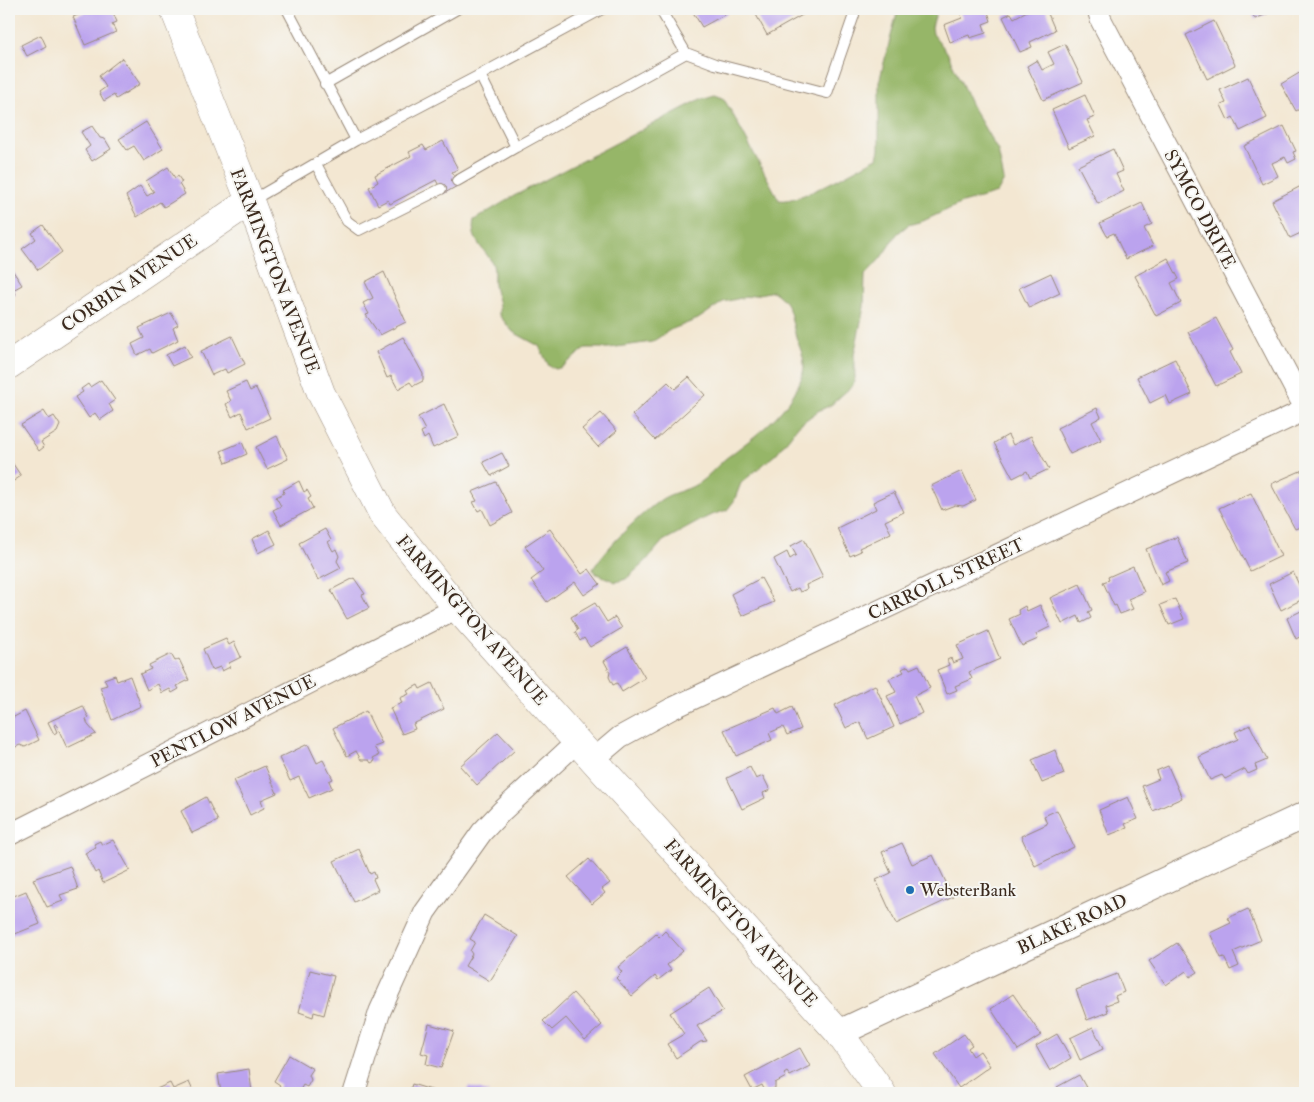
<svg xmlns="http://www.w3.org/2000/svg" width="1314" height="1102" font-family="'IM FELL Double Pica',serif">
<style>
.forest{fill:#96b668;stroke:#687043}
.building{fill:#bba3ee}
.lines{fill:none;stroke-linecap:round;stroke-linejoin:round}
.service-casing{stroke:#978878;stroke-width:12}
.minor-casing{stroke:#978878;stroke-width:23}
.tertiary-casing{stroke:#978878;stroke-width:28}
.secondary-casing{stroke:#978878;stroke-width:29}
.service{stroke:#fff;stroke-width:10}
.minor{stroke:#fff;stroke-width:21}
.tertiary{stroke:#fff;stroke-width:26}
.secondary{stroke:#fff;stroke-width:28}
.poi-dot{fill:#1f6fb2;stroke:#f6f6f2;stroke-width:2}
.labels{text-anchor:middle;stroke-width:4;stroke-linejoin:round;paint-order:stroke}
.street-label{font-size:18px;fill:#3b2a1e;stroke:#f6f6f2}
.poi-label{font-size:18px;fill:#3b2a1e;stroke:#f6f6f2;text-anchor:start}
</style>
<rect width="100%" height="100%" fill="#f6f6f2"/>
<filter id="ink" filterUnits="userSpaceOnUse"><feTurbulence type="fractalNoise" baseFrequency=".02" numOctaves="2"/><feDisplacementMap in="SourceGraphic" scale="10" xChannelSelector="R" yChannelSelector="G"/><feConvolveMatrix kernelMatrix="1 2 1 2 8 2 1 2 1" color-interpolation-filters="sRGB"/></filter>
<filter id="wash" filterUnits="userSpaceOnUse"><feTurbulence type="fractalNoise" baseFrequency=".0096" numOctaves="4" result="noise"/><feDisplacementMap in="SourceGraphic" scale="20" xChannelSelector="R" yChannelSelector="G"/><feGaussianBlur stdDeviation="1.12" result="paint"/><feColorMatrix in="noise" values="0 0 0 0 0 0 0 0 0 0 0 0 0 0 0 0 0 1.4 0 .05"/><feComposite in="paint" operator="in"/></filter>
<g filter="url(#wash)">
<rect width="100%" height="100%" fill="#f3e7d2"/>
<path class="forest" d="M898,9H937L932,27L933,34L947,52L973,108L998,151L1004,180L997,193L962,203L923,221L908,225L897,234L880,259L865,275L864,307L854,355L855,378L853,385L831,405L818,411L799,425L776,454L741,483L734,501L727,510L709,516L663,541L645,562L626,579L616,582L595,573L593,569C607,547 640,514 662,499C673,492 686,491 697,484C707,478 716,467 725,459C755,436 792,411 803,373C807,358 798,346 795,333C789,312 792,304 773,291L723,302L698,319L670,330L652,342L609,348H586L562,367L556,369L549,366L539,346L513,332L499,315C500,300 496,298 494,285C493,279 495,271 493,265C488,251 469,242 474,220L514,196L701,99L715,95L723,98L731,111L779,200C799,204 856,168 877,158L879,150V82Z"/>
<g id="blocks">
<path class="building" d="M93,9H106L107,12L112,10L117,22L112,24L116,32L85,45L73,17Z
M691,9H735L702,27Z
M753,9H813L767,35Z
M959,9H987L991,21L983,24L986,33L970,38L969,35L950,42L944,25L962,18Z
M1026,9H1046L1055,30L1030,42L1032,47L1020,52L1003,17L1011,13L1014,18L1027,11Z
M1250,9H1267L1269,13L1255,19Z
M1214,21L1235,65L1207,79L1186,35Z
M41,35L46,46L27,56L21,45Z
M1065,44L1083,82L1043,100L1027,66L1037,60L1042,70L1054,64L1048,52Z
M122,58L140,84L116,99L114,95L104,101L99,92L106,87L99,76Z
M1301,72L1305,80V106L1296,111L1281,84Z
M1248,77L1267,118L1240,131L1233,117L1228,120L1221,105L1226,103L1220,90Z
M1085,95L1095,117L1087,120L1095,136L1069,148L1052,110Z
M146,122L163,149L144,161L134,146L127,150L119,139Z
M92,126L100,138L105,139L111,149L92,161L85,150L90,146L81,132Z
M1284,126L1296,151L1293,152L1296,159L1288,163L1285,157L1272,163L1278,176L1262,184L1244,146Z
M443,141L458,169L452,172L459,185L443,194L436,180L390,204L388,200L378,205L369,187L378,182L375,175L411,156L409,152L423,145L426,150Z
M1113,149L1123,171L1116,174L1124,191L1098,204L1078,166Z
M168,167L175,178L178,176L182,182L179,184L185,194L164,207L160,202L137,217L126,196L140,186L147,196L154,192L146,181Z
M1305,184V216L1300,219L1305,231L1290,238L1272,201Z
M1142,203L1152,224L1144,228L1153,246L1126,259L1114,233L1107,236L1100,223Z
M43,225L62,252L38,270L22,249L36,239L32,233Z
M1168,258L1179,279L1171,283L1181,303L1156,316L1135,276Z
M9,265L22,285L13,290L16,294L9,299Z
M384,272L406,322L380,335L366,315L369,314L363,303L373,298L365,282Z
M1051,273L1060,293L1029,308L1019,288Z
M171,313L178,325L173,328L178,340L152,353L150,349L137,355L132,344L144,338L139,328Z
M1216,318L1233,350L1230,352L1241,374L1216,386L1188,332Z
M232,336L245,364L227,373L225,369L212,375L201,351Z
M403,337L423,374V381L413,386L410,382L398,389L391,376L387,378L376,352Z
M185,345L191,357L172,366L166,355Z
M1175,359L1192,394L1170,404L1166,395L1150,403L1137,377Z
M689,377L705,395L655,440L632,415L668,382L675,389Z
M101,380L115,400L109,404L113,411L100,420L95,413L89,418L75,397L83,392L81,389L88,384L90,387Z
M246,382L250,391L256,388L270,418L248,428L241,412L232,417L226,404L231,401L226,391Z
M444,404L459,436L433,448L428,436L424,439L421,432L425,430L418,417Z
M1097,408L1101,417L1092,422L1101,440L1070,454L1057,428Z
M44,411L49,419L54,416L60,425L57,432L41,442L44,447L39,451L21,425Z
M601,413L617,431L598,447L582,429Z
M1008,435L1013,445L1031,436L1049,469L1030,478L1027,471L1013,478L994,443Z
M277,436L288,459L267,469L256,447Z
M242,442L247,454L226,463L221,451Z
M502,453L509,466L491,476L483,462Z
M9,458L21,476L9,484Z
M1305,469V504L1303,506L1305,525L1295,529L1271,484Z
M962,471L976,500L963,506L955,505L942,510L931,486Z
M299,481L304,492L307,490L311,497L308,499L313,508L281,525L273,510L281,506L276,497L284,493L283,490Z
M496,482L512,513L490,525L482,509L478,511L473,502L477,501L472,492Z
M894,492L904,512L885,521L891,533L859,548L861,551L850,556L837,528L876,509L873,502Z
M1251,493L1281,556L1250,571L1219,508Z
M325,529L331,540L328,542L333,551L336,549L339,556L337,561L341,568L318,580L299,543Z
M550,529L582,574L589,569L600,584L584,595L575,582L547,602L531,580L543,571L525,546Z
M269,530L276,544L258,553L252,539Z
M1177,537L1188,563L1165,572L1169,581L1161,585L1146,549Z
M804,539L823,577L806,585L807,589L800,592L798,588L790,592L774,559L787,552L790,559L796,555L791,546Z
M1133,566L1144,592L1128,599L1133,609L1120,614L1116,605L1114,606L1103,582L1109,580L1108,577Z
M1293,572L1305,598L1281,610L1269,584Z
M354,578L365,594L362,595L369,608L347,619L331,590Z
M761,578L774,602L742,616L731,594Z
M1080,584L1092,610L1088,612L1091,618L1081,623L1078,616L1062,624L1050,598Z
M1175,599L1184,619L1169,625L1160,605Z
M595,603L607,622L615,617L622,628L590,647L584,638L580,641L575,632L578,630L571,617Z
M1040,605L1050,627L1036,634L1038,639L1022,646L1009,619L1020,614L1018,610L1025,606L1027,611Z
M1305,609V634L1296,639L1287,618Z
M988,631L1000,659L969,672L972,679L955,686L957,690L947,694L937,670L949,665L947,660L951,658L953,663L963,659L957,645Z
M226,639L229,645L234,642L241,657L229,663L230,667L222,671L220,667L212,670L203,649Z
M627,647L645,678L622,692L617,683L613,685L609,677L610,672L604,661Z
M171,654L175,661L179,659L189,680L177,686L179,689L172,693L170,689L162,693L158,684L147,690L140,674L151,669L149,665Z
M919,665L930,688L914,696L922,713L900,724L887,696L896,692L889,679L904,672L902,669L908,666L910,669Z
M115,675L117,681L130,676L141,706L112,720L100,687L107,685L104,679Z
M432,683L444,709L413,724L415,729L402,734L390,708L402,703L400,698L409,694L407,691L418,685L420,689Z
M875,685L894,727L868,739L860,722L846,728L835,705Z
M83,706L89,718L86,719L88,725L96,734L67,748L56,724L54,725L57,732L54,734L48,722Z
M792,707L801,729L787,735L783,727L769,733L772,740L736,756L724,730L775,708L778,714Z
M25,711L39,740L25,747L20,745L9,750V713L11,712L14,717Z
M366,711L382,744L374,747L379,755L373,758L375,761L371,763L369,760H361L356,751L347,756L333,728Z
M1250,725L1267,760L1255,765L1257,770L1248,774L1245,769L1225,779L1222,775L1210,780L1199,757L1238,739L1235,732Z
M498,732L515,750L477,785L460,766Z
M308,744L317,763L323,760L333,779L329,781L332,788L309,798L299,777L290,781L279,758Z
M1055,750L1064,774L1042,783L1032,760Z
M265,766L277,793L261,800L264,808L250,815L234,780Z
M1168,766L1182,798L1153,811L1142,786L1159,779L1156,771Z
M750,767L756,779L763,776L770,790L763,793L765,798L742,809L727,778Z
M206,797L218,821L192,833L181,811Z
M1128,797L1138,819L1125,824L1127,828L1109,835L1099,810Z
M1057,810L1074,847L1035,866L1021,836L1047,824L1044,816Z
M113,840L130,870L103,883L98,871L95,873L85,853L96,847L94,844L100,841L102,845Z
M902,843L912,864L933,855L953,897L896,924L876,880L891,873L882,852Z
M359,849L370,874L374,872L376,878L373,879L378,890L354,902L334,861Z
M589,859L610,883L602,889L605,893L592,904L568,877Z
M70,866L78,889L60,895L63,901L47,907L33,879Z
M26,891L40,924L10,936L9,898Z
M1248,909L1261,940L1233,952L1239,966L1230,970L1224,957L1221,958L1210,933L1231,923L1228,918Z
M484,915L518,936L490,981L465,966L472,954L470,951L475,942L470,939Z
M665,931L683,951L667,965L671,970L658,980L655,976L632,996L616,978L622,972L618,967L656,934L659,937Z
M1177,943L1198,972L1190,977L1186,971L1166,985L1149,961Z
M310,970L334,976L324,1015L314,1012L313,1017L299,1012Z
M1117,974L1124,992L1115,996L1117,1001L1106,1005L1108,1012L1087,1020L1076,990Z
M709,988L723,1011L697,1026L707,1041L700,1042L676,1058L667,1044L684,1034L670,1013Z
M573,993L602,1025L585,1040L566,1018L552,1030L543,1021Z
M1013,994L1041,1035L1018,1050L991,1009Z
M429,1024L454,1031L441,1068L426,1064L428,1055L421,1053Z
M1093,1027L1103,1049L1080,1060L1070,1038Z
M964,1034L972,1045L968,1048L973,1056L980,1051L990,1066L959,1088L935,1054Z
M1057,1034L1071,1058L1050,1071L1036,1046Z
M800,1048L810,1066L790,1076L787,1072L784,1074L786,1077L775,1083V1088L766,1093L762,1085L752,1090L745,1077Z
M289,1055L313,1069L309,1075L311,1080L307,1087L303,1085L298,1093L287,1089L285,1093H279L276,1092L280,1085L274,1081Z
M249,1069L252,1092L221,1093L218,1074Z
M1079,1075L1089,1093H1060L1057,1087Z
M189,1082L194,1093L150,1092L170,1083L173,1089Z
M412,1084L441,1093H409Z
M469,1086L490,1093H467Z"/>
</g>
</g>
<g filter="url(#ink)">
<use href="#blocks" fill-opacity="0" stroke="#978878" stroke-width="1"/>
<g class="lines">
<g class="service-casing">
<path id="service" d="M287,9L356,140
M686,53L715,64L827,93L854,15
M480,75L602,9
M325,84L457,9
M316,164L347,221L359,230L441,189
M457,181L516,147
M251,201L356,140L480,75L516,147L686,53L660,9"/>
</g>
<g class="minor-casing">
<path id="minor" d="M1098,9L1101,20L1305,408
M594,759L620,737L671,709L1305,410
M9,835L457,608
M354,1093L380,1011L425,912L482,832L502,811L578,741"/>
</g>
<g class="tertiary-casing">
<path id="tertiary" d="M839,1033L1305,815"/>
</g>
<g class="secondary-casing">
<path id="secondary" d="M174,9L250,201L321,393L383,515L457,608L839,1033L882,1093
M9,365L250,201"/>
</g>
<use href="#service" class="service"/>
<use href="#minor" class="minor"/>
<use href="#tertiary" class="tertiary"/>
<use href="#secondary" class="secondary"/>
</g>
</g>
<circle class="poi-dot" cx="910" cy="890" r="5"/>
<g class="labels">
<g class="street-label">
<text transform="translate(1200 209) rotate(62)" y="6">SYMCO DRIVE</text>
<text transform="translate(275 271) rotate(69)" y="6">FARMINGTON AVENUE</text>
<text transform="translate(129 283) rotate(-34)" y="6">CORBIN AVENUE</text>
<text transform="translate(946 579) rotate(-25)" y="6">CARROLL STREET</text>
<text transform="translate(472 620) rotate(49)" y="6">FARMINGTON AVENUE</text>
<text transform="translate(233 721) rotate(-27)" y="6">PENTLOW AVENUE</text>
<text transform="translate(741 923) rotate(48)" y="6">FARMINGTON AVENUE</text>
<text transform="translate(1072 924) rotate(-25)" y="6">BLAKE ROAD</text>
</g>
<g class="poi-label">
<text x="920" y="896">WebsterBank</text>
</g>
</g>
<rect width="1314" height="1102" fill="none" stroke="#f6f6f2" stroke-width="30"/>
</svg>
